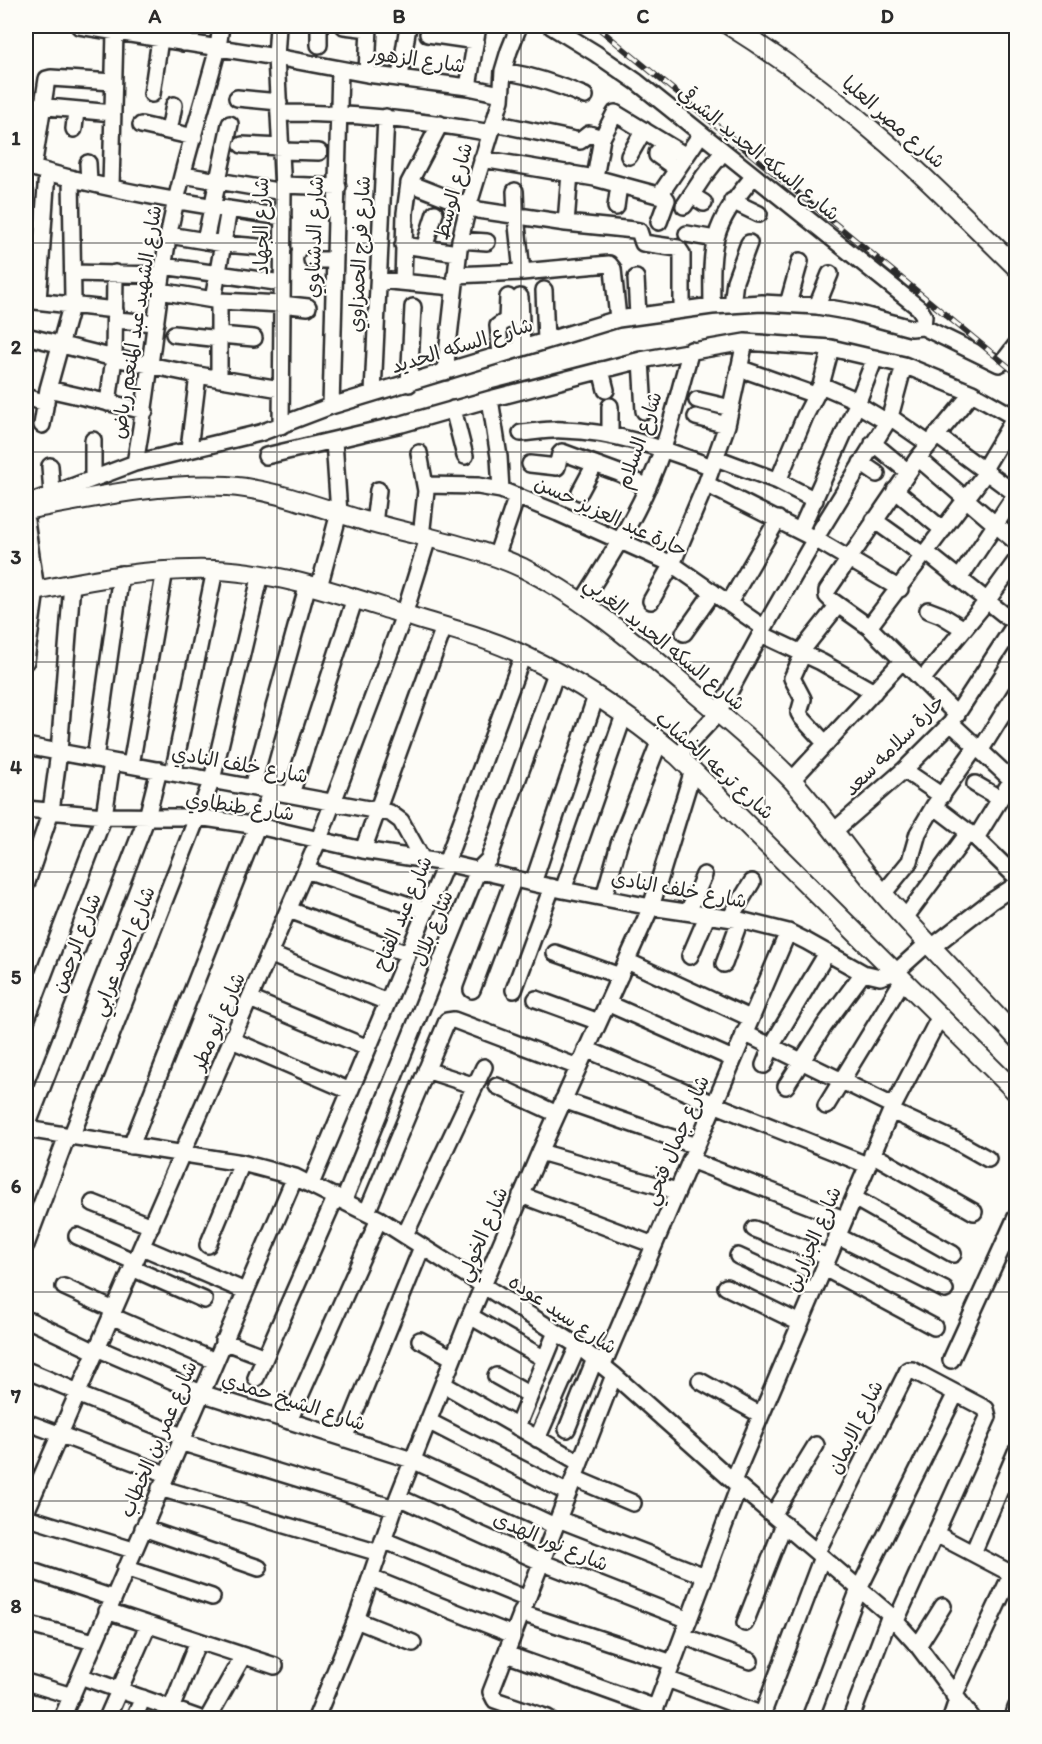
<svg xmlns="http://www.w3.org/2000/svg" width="1042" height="1744" font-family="Itim,'Playpen Sans Arabic',sans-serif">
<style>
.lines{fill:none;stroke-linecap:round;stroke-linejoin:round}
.minor-casing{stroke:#2b2b2b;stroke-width:20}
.tertiary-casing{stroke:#2b2b2b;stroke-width:22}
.minor{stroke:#fdfcf7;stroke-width:15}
.tertiary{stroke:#fdfcf7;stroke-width:18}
.rail-casing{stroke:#2b2b2b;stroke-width:6}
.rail{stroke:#fdfcf7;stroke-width:4;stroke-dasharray:11;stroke-linecap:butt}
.grid{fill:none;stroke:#2b2b2b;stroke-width:1.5;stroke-opacity:0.55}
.labels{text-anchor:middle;stroke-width:4.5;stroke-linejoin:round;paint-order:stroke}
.street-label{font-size:20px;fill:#2b2b2b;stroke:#fdfcf7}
.neatline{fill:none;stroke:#2b2b2b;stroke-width:2}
.grid-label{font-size:20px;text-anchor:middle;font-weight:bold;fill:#2b2b2b}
</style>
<rect width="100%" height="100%" fill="#fdfcf7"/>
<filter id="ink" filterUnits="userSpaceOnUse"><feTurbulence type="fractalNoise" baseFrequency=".0167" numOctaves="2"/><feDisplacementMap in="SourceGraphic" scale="12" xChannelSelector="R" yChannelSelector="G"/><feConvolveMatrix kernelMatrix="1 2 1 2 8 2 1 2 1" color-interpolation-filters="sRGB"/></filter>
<g filter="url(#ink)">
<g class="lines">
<g class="minor-casing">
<path id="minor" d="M79,26L276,57L367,74L468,87L501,94
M278,26L276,57L283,192L281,426
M344,26L369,29
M551,26L595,53L637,82L919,308L924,316L923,327
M428,34L476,41
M183,43L187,26
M319,45V26
M503,71C533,76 558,84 585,96
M367,74L369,26
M400,77L408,26
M468,87L478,26
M152,94L160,39
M237,98L279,102
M26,105L113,113
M280,113C351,113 420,120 491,133
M494,123L580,141L589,134L602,138
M141,125L194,137
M74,129L76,111
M169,131L174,105
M665,144L657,153V155L677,169
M242,145L281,147
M281,151L319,152
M629,156L644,130
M482,159L595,178L665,197
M88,163L89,182
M26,166C109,191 197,205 283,217
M33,168L47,79L51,78L113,82
M183,175L283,192
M595,178L602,138L615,113L686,156
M409,183L478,210L566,223L634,230L639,231L643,243L678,248L682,254V310
M283,185L338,187
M111,186L115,32
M515,191L516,216L522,272
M691,195L704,203
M732,201L759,214
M684,206L704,176L723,152
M616,207L619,185
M659,222L667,200L663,194V190L701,134
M566,223L570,173
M687,234L715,239
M169,235L224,244L283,249
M460,240L487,242
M205,241L230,124
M403,245L458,253
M424,248L435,213
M312,260H335
M163,266L282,283
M73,273L162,275
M455,275L522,272L609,264L613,269L618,319
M636,278L638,316
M379,280L453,287
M403,282L405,213L409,183L440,124
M544,290L546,341
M160,291L219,301L281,304L308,307
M520,297L522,348
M26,300L115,310
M213,300L229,209
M38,301L47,172
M788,304L800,261
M732,305L735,281L749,243
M712,306C711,243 711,227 753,177
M817,306L830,274
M115,320L156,323
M923,327L999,364L1003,362L1016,345
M174,334L220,339
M220,335L254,338
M26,336L114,358L198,375L280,389
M501,354L498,326L507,320L508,297
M641,360L644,411
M739,368L815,395
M601,370L606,390
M445,372L460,240L468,207L501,100L503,71L509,51L519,26
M219,379V301
M409,384L413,307
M821,385L858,401
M48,389L145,411
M373,393L386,117
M26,397L46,403
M490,399L499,457L501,490
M697,400L731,408
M108,403L114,358L115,273
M857,404L887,422
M331,406L340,69
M610,406V435
M453,409L465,456
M696,417L727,425
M890,417L929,444
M42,425L48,389L73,299L71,178
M521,433C535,432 549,429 563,430C615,431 664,449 712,467
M936,435L1016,494
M873,443L908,472
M189,449L198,375
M419,453L426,491L421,537
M266,456L402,424L490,399L641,360L745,342L831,348L904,365L972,393L1016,418
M716,458L778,481L815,500
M918,458L1016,542
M135,463C149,388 155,313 168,238C180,174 201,111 218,48L221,26
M861,463L877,474
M530,464L557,467L560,454L562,452L619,473L648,487
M50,466L52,494
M984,469L1015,417
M93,477V440
M778,481L805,416L821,385L831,348
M706,484L815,539L900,589
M425,485L478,486L501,490L558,513L672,564L764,628
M895,490L943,530
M580,492L595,464
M26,504L135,463L260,433L331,406L618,319L712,306L762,303L817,306L852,312L911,328L923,327
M874,520L923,555
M26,521L36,590L26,661
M374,524L378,490
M800,531L857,404L875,358
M926,552L1016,624
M496,557L517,496
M959,579L1016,494
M319,587L339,513L334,441
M651,601L672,564L706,484L727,425L745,342
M582,602C613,553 645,503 663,448C674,416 681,383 691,350
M729,603L778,519
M928,610L941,615L964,629
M869,627L987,471
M684,633L713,592
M761,634L821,662L874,692
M800,653L838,605
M803,654L792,678L803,699L799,713L802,718L826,744
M922,680L987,601L1016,561
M957,715L869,627L831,600L827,596V591L918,458L972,393
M951,723L1016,784
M26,746L390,813L401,821L422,859
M980,751L1016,693
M678,756L718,713L764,628L815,539L890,417L904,365
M95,759L121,574
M131,765L165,570
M904,770L942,796
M173,773L215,570
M792,780L903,660
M975,784L999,798
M252,787L308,584
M291,794L355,598
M934,806L976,838L1016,877
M26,809L104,816L198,817L258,826L363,850L446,863L563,890L651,907L740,920L788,932L806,941L863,973L880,977L896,972L928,943
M834,831L904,770L951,723L1016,623
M976,838L1016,773
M363,850L444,627
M306,870L426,911
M533,883L596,696
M26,885L51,811L59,752L72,583
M563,890L624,715
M883,894L910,861L918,833L934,806L976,747
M604,897L619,844L660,740
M289,910L408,954
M688,912L704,875
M730,918L752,882
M905,918L969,832
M932,947L990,902L1016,885
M555,953L620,976
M269,954L387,1002
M690,956L708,914
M627,961L750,1018
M724,964L740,920
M472,990L514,878
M514,990L552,887
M250,999L368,1048
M536,999L599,1022
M607,1003L733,1059
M26,1021L104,816L112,762
M744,1033L893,1106
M232,1040L350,1091
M586,1049L714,1104L867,1165
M764,1065L772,1045L827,953
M426,1070L475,1086
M497,1086L557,1114
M786,1086L824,1026L863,973
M563,1100L696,1146
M826,1106L903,980
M891,1111L956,1141L988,1159
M26,1129L242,1163L295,1177L379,1219L578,1346L614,1375L733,1481L890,1615L918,1646L972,1718
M26,1129L147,817L159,770
M71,1137L212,780L261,574
M131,1146L271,791
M540,1152L677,1191
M872,1154L974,1212
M690,1160L844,1219
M311,1184L446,863L523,655
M521,1195L654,1245
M854,1198L953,1254
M344,1200L478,870L489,859L556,673
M93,1203L151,1226
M367,1212L447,1021L454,1020L578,1067
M754,1229L828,1257
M405,1235L484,1067
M77,1236L135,1262
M837,1236L945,1290
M26,1245L67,1136
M208,1245L242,1163
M142,1247L245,1291
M738,1256L814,1291
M132,1268L204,1300
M824,1268L934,1327
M64,1287L114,1310
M726,1287L800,1323
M111,1316L215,1361
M470,1316L545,1359
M31,1321L96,1352
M420,1340L453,1358
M223,1341L265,1357
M97,1348L201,1393L412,1460L555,1526
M951,1360L1016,1217
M603,1365L788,932
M26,1370L78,1392
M496,1376L530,1395
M256,1378L336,1196
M700,1381L761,1415
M443,1384L580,1463
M77,1394L182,1436
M289,1421L379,1219
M428,1421L568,1493
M26,1422L166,1474
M517,1427L556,1332
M567,1429L595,1359
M344,1439L422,1247
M537,1439L578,1346
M180,1442L394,1508
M574,1478L633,1503
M733,1481L891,1111L939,1018
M160,1488L379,1553
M398,1497L541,1562L689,1620
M26,1512L319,839L404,615L428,538
M773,1515L816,1445
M26,1517L133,1550
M558,1519L705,1576
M143,1528L259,1568
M936,1534L1016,1576
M383,1540L527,1599
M817,1552L908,1370H912L986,1409L988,1417L896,1621
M973,1553L1016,1452
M125,1568L212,1597
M26,1569L113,1598
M371,1578L513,1635
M107,1611L275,1666
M521,1613L673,1663
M356,1620L413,1643
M745,1623L784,1524
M26,1624L94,1642
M683,1636L750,1661
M918,1646L943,1606
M506,1654L656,1708
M80,1676L198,1718
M667,1679L763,1715
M26,1682L72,1696
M954,1696L1012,1573
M171,1709L198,1641
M62,1718L295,1177
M107,1718L148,1625
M134,1718L143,1698
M208,1718L243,1656
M316,1718L356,1620L398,1497L470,1316L540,1152L651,907L693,770
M548,1718L495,1700L491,1692L614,1375
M652,1718L739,1486
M761,1718L822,1557
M810,1718L859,1589L956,1393
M851,1718L890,1615
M951,1718L957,1700
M1013,1718L1016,1708"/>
</g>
<g class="tertiary-casing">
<path id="tertiary" d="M730,26C786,61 838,100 888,144C932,183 974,226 1016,267
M26,510C91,498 160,482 228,486C280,490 329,512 379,525C427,538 478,547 523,568C577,595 619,629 665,668C707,704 752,739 791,779C825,816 852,858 885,896C927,944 973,990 1016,1037
M26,593C88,580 149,568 214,570C277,572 335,592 394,611C437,626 482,635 523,655C578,681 631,717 678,756L1016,1092"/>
</g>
<use href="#minor" class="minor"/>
<use href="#tertiary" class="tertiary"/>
<g class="rail-casing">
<path id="rail" d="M596,26L1016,373"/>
</g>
<use href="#rail" class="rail"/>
</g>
</g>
<path class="grid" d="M277,26V1718M521,26V1718M765,26V1718M26,243H1016M26,452H1016M26,662H1016M26,872H1016M26,1082H1016M26,1292H1016M26,1501H1016"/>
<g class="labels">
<g class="street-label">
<text transform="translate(417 59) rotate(8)" y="7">شارع الزهور</text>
<text transform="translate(894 122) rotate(41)" y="7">شارع مصر العليا</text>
<text transform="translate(759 153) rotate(39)" y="7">شارع السكه الحديد الشرقي</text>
<text transform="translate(453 191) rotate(-75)" y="7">شارع الوسط</text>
<text transform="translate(261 226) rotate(-90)" y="7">شارع الجهاد</text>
<text transform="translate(314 237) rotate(-88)" y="7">شارع الدشناوي</text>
<text transform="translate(359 254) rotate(-87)" y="7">شارع فرج الحمزاوي</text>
<text transform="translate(136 322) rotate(-81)" y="7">شارع الشهيد عبد المنعم رياض</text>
<text transform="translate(462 345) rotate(-17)" y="7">شارع السكه الحديد</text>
<text transform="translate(639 440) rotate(-71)" y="7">شارع السلام</text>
<text transform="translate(611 516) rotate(25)" y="7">حارة عبد العزيز حسن</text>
<text transform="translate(665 643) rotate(39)" y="7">شارع السكه الحديد الغربي</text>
<text transform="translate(894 745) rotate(-45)" y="7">حارة سلامه سعد</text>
<text transform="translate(240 764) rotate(10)" y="7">شارع خلف النادي</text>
<text transform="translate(715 765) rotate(42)" y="7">شارع ترعه الخشاب</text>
<text transform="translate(240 806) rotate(8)" y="7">شارع طنطاوي</text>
<text transform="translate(679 889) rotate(10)" y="7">شارع خلف النادى</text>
<text transform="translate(402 913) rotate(-67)" y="7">شارع عبد الفتاح</text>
<text transform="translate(432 928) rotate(-68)" y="7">شارع بلال</text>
<text transform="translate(76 943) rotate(-69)" y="7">شارع الرحمن</text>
<text transform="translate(123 951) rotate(-68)" y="7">شارع احمد عرابي</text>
<text transform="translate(218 1021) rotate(-66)" y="7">شارع أبو مطر</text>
<text transform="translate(676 1140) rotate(-67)" y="7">شارع جمال فتحي</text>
<text transform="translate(482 1234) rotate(-67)" y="7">شارع الخولي</text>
<text transform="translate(813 1239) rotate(-67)" y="7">شارع الجزارين</text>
<text transform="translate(563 1314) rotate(34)" y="7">شارع سيد عوده</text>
<text transform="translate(294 1401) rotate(18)" y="7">شارع الشيخ حمدي</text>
<text transform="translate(855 1427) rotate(-64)" y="7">شارع الايمان</text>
<text transform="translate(158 1439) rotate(-67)" y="7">شارع عمر بن الخطاب</text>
<text transform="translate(551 1541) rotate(23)" y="7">شارع نور الهدى</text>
</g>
</g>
<rect width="1042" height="1744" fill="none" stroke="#fdfcf7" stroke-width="66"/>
<rect x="33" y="33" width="976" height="1678" class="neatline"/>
<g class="grid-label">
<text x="155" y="23">A</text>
<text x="399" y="23">B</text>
<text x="643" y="23">C</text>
<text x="887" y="23">D</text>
<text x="16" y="145">1</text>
<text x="16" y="354">2</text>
<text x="16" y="564">3</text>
<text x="16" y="774">4</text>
<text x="16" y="984">5</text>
<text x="16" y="1193">6</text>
<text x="16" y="1403">7</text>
<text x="16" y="1613">8</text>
</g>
</svg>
